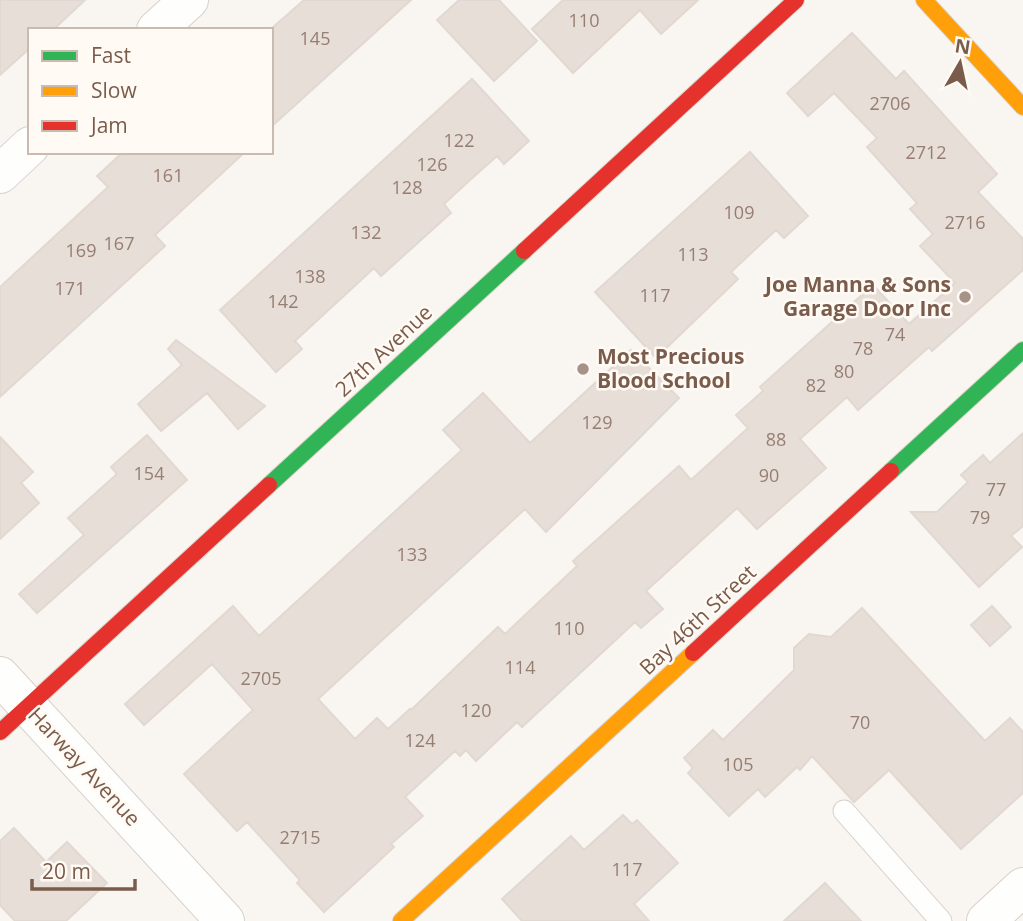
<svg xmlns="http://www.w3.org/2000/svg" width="1023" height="921" font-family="'Open Sans',sans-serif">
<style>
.building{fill:#e6ded7;stroke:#e2d8d2;stroke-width:2}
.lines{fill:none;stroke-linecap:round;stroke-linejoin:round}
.lane-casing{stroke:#d7d1cb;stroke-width:23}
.street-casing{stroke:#d7d1cb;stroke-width:40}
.fast-casing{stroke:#d9d2cb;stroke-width:18}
.slow-casing{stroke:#d9d2cb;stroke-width:18}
.jam-casing{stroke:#d9d2cb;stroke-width:18}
.lane{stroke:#fefefd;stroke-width:21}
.street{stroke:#fefefd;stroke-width:38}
.fast{stroke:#30b455;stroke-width:16}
.slow{stroke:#ff9f0a;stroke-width:16}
.jam{stroke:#e5322d;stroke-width:16}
.poi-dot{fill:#a69286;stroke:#fffaf3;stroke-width:2.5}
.labels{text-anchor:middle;stroke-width:5;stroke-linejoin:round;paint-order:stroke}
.number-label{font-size:18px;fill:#977e72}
.poi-label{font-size:21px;font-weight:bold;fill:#7a5c4d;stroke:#fffaf3;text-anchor:end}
.street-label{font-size:21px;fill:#7a5c4d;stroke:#fffaf3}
</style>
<rect width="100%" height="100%" fill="#f9f5f0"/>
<path class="building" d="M0,0H85L53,30H30V48L0,75Z
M304,0H411L271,127V29Z
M459,0H499L537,41L494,81L437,20Z
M563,0H698L661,34L640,10L573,73L532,29Z
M852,33L896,79L904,71L997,174L978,192L1023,239V270L932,351L929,347L858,410L847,397L800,439L826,468L757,529L737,508L646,591L663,609L641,628L635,622L522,727L517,722L476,761L466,750L460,756L455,751L405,797L423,816L391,844L394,847L324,912L297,883L300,880L247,822L237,831L184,774L253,710L212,664L144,725L125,704L233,606L259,636L462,450L443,430L483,393L530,443L631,350L679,398L546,532L525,509L318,699L355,739L377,718L388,729L410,709L411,710L498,627L505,634L577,566L573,561L679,466L691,480L748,428L736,415L763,391L760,387L873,285L909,324L955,283L920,246L933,234L910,209L917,203L867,147L877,138L834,93L808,116L787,93Z
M472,79L529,141L504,164L497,156L470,180L444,204L451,213L381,276L374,268L295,341L302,349L276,372L220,310Z
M123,152H245L155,235L165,246L0,397V287L108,187L97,176Z
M750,152L808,216L784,238L776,230L731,272L738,279L656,358L595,292Z
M176,340L210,365L265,406L238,429L207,393L161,431L138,404L182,365L168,349Z
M1023,433V526L1011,536L1022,547L979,587L911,512H937L968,482L961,475L983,455L990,463Z
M147,435L187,480L37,613L19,594L84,535L68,518L117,474L111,467Z
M0,437L33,472L21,483L39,503L0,539Z
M992,606L1011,627L990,646L971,625Z
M862,608L985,741L1010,718L1023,732V793L961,849L889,770L854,802L812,756L800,770L797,767L765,797L758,789L729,816L688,773L693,768L684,758L713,730L723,740L794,670V648L809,634L831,637Z
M623,815L632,824L637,820L678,863L634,904L649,921H522L502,899L571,836L584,850Z
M14,828L46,862L67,842L107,883L66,921H15L0,905V841Z
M825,883L861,921H784Z"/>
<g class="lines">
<g class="lane-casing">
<path id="lane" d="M844,811L941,921"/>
</g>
<g class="street-casing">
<path id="street" d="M156,30L189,0
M0,174L30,146
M0,676L225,921
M986,921L1023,887"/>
</g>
<g class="fast-casing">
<path id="fast" d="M891,471L1023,350
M269,485L524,251"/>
</g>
<g class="slow-casing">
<path id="slow" d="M924,0L1023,107
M401,921L693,653"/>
</g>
<g class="jam-casing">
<path id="jam" d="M524,251L796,0
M693,653L891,471
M0,732L269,485"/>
</g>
<use href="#lane" class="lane"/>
<use href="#street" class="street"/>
<use href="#fast" class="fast"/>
<use href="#slow" class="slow"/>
<use href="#jam" class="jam"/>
</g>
<g class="poi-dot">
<circle cx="965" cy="297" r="7"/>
<circle cx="583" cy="369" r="7"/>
</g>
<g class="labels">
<g class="number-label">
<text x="584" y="27">110</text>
<text x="315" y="45">145</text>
<text x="890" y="110">2706</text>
<text x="459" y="147">122</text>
<text x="926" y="159">2712</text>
<text x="432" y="171">126</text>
<text x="168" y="182">161</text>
<text x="407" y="194">128</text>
<text x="739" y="219">109</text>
<text x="965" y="229">2716</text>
<text x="366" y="239">132</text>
<text x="119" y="250">167</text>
<text x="81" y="257">169</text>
<text x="693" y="261">113</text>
<text x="310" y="283">138</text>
<text x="70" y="295">171</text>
<text x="655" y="302">117</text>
<text x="283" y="308">142</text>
<text x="895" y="341">74</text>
<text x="863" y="355">78</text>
<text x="844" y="378">80</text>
<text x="816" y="392">82</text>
<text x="597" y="429">129</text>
<text x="776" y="446">88</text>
<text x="149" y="480">154</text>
<text x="769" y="482">90</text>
<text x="996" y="496">77</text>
<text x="980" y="524">79</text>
<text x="412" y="561">133</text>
<text x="569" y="635">110</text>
<text x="520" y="674">114</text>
<text x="261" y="685">2705</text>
<text x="476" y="717">120</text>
<text x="860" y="729">70</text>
<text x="420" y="747">124</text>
<text x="738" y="771">105</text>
<text x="300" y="844">2715</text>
<text x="627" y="876">117</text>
</g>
<g class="poi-label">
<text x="951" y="292">Joe Manna &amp; Sons<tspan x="951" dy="24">Garage Door Inc</tspan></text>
<text x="597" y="364" text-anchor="start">Most Precious<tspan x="597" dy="24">Blood School</tspan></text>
</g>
<g class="street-label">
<text transform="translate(384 351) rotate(-43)" y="7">27th Avenue</text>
<text transform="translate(698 620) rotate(-43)" y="7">Bay 46th Street</text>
<text transform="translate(84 767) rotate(47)" y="7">Harway Avenue</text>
</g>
</g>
<rect x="28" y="28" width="245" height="126" fill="#fffaf3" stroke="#cabbb1" stroke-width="2"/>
<rect x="42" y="51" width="35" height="10" fill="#30b455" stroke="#cabbb1" stroke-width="2"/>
<text x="91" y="63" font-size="21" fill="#7a5c4d">Fast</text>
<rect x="42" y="86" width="35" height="10" fill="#ff9f0a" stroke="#cabbb1" stroke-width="2"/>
<text x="91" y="98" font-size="21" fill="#7a5c4d">Slow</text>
<rect x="42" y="121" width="35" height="10" fill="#e5322d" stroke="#cabbb1" stroke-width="2"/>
<text x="91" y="133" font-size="21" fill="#7a5c4d">Jam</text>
<g transform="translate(960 63) rotate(9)" stroke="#fffaf3" stroke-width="5" paint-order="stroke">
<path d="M0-5L12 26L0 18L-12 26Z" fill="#7a5c4d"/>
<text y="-10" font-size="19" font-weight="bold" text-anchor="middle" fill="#7a5c4d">N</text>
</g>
<path d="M32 879v10h103v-10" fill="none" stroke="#7a5c4d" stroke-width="3.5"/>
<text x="42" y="879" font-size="21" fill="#7a5c4d" stroke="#fffaf3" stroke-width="5" paint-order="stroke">20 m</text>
</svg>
